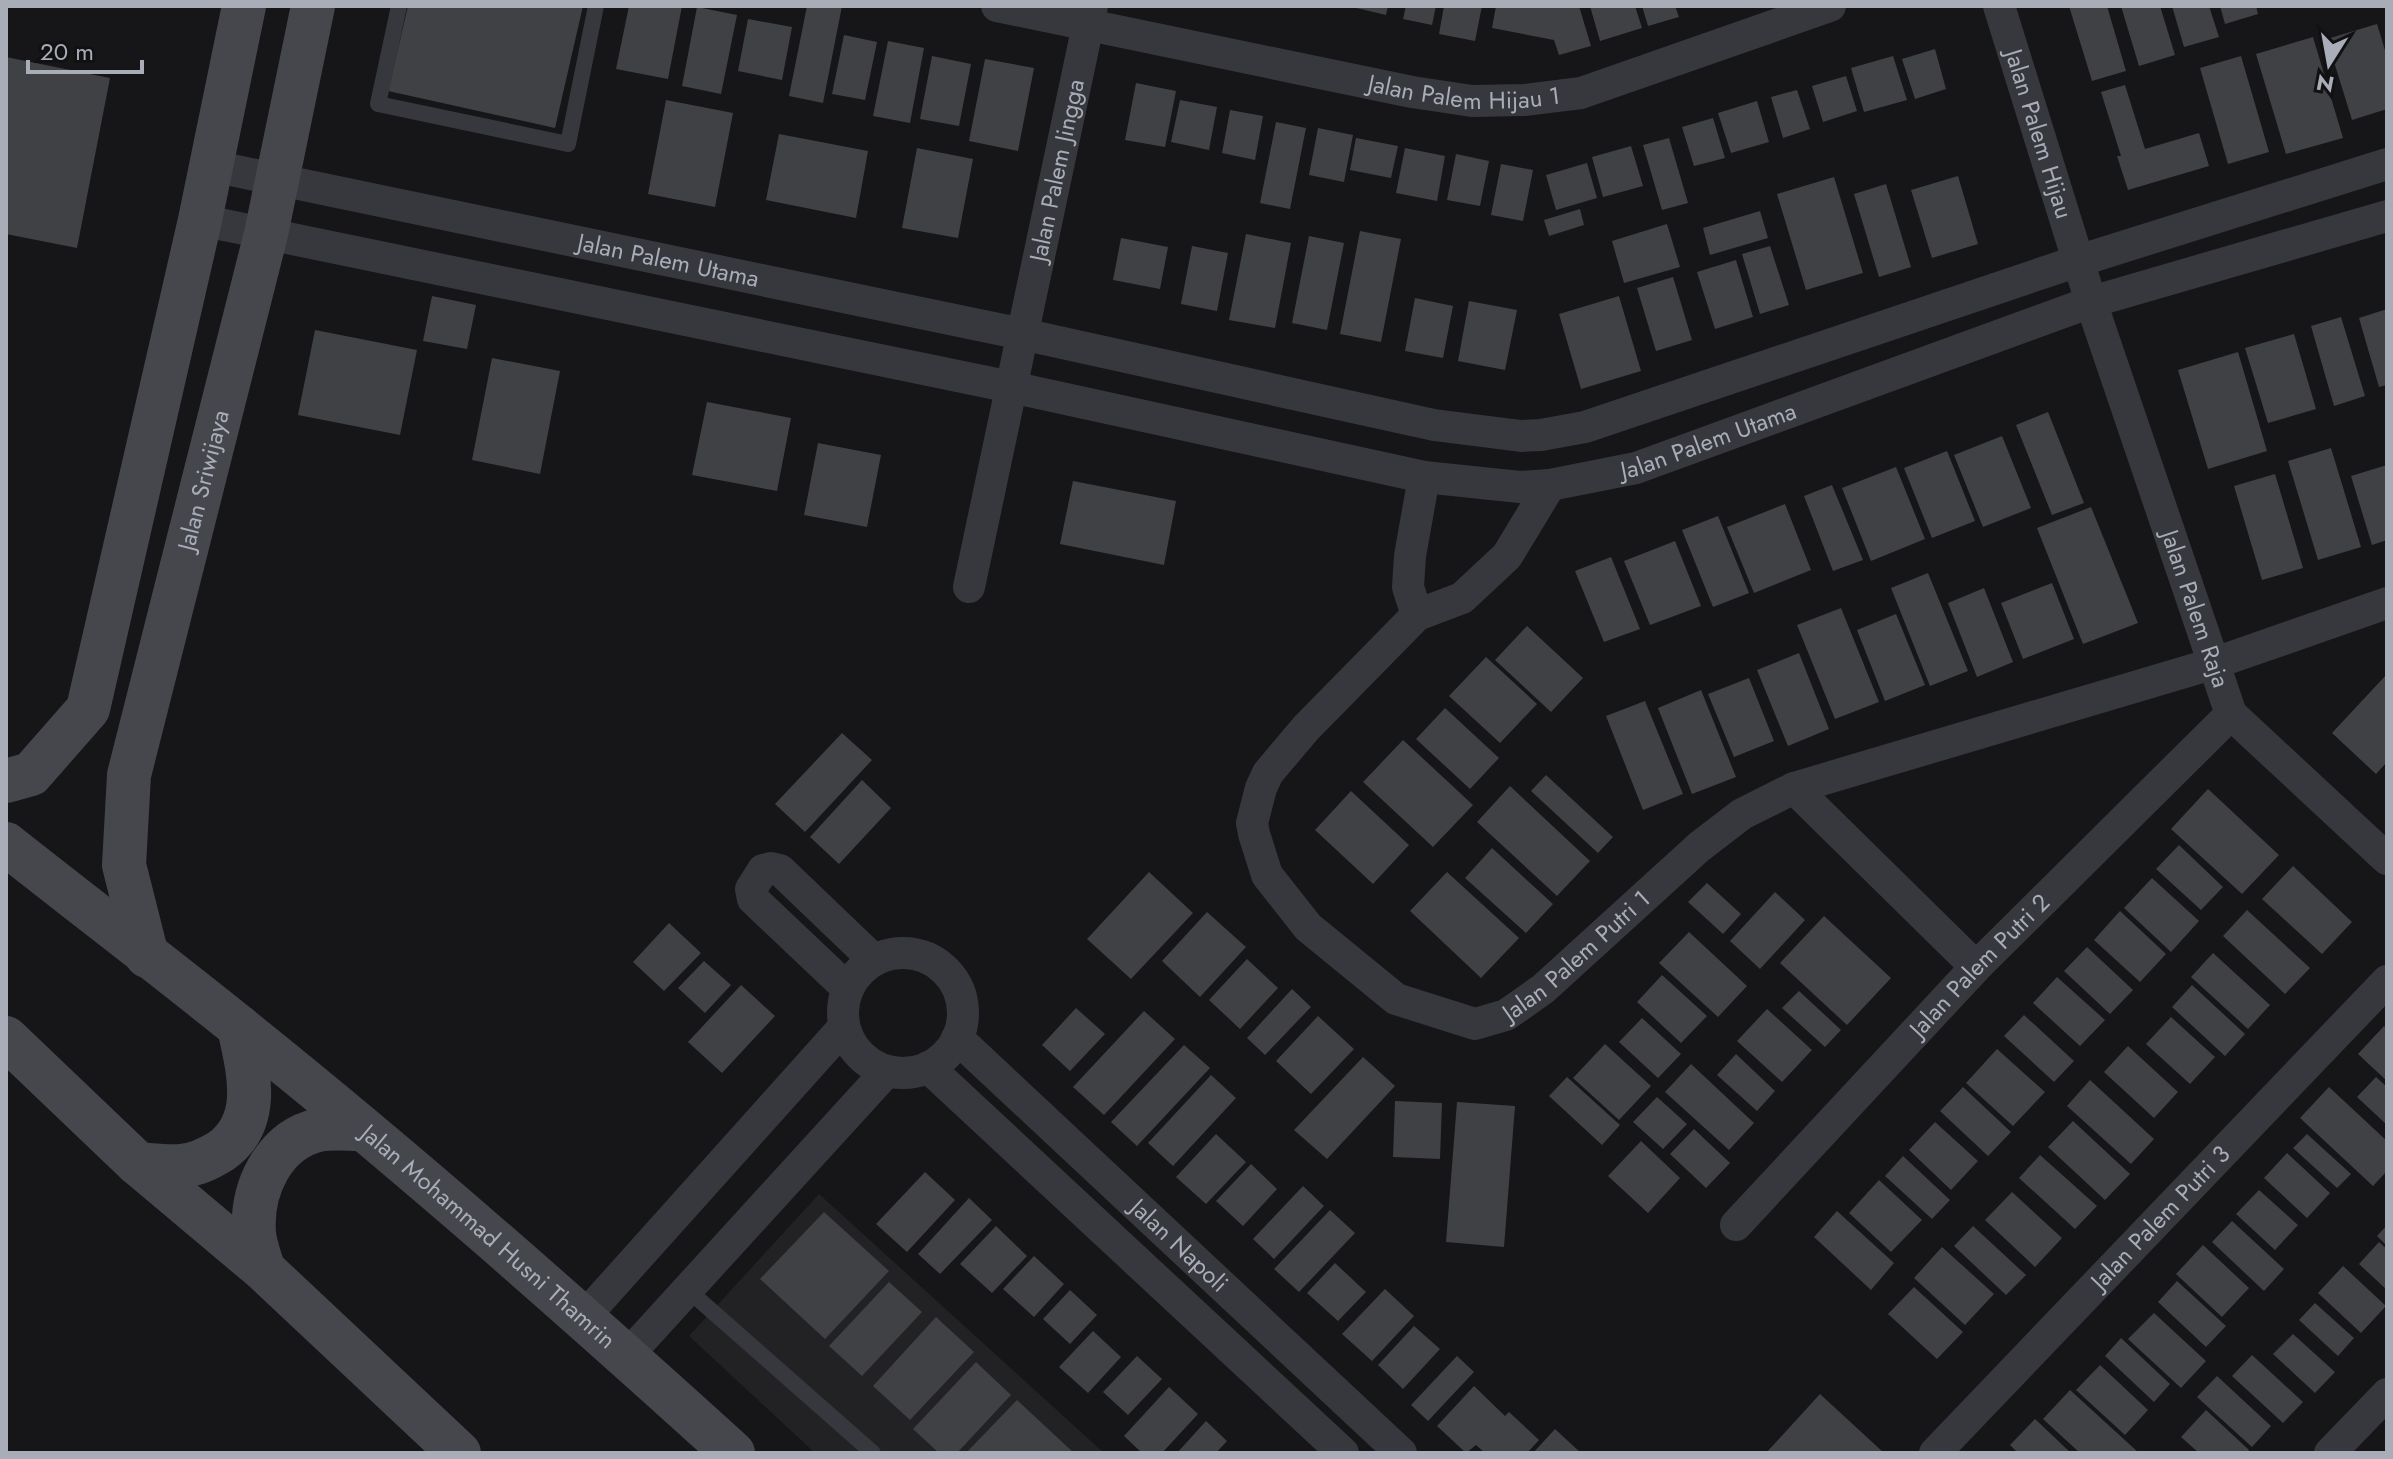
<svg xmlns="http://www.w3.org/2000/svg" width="2393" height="1459" font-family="Jost,sans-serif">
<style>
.built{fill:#222225}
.building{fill:#404145}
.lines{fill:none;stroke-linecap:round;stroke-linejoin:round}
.lane{stroke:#37383d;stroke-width:16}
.street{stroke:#37383d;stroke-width:32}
.secondary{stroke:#45474d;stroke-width:44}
.labels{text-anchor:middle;stroke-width:6;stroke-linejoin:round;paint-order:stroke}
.street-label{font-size:24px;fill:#a8adb8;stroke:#111113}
</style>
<rect width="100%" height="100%" fill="#161618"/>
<path class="built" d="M819,1194L1104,1453H815L689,1336Z"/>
<path class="building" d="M408,6H583L555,128L388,91Z
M629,6H682L668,79L616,69Z
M807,6H842L823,103L789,96Z
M1348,6H1388L1386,15Z
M1406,6H1436L1432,25L1403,19Z
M1444,6H1482L1475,41L1439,34Z
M1496,6H1579L1591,46L1559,55L1554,40L1492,28Z
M1590,6H1635L1642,28L1600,41Z
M1642,6H1675L1679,17L1648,26Z
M2069,6H2107L2126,71L2092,81Z
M2121,6H2160L2175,55L2139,66Z
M2172,6H2209L2219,37L2184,47Z
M2220,6H2256L2258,14L2225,24Z
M697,7L737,15L721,94L682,86Z
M748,19L792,27L782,80L738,71Z
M2377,24L2387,57V109L2352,120L2327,39Z
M844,35L877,42L865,100L832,94Z
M2313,37L2343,138L2286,154L2256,54Z
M888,41L924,48L910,123L873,116Z
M1935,49L1946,89L1915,99L1902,59Z
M932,56L971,64L959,126L920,119Z
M1893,56L1907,100L1864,112L1851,68Z
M2241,56L2269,152L2228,164L2200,68Z
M6,57L110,78L77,248L6,234Z
M985,59L1034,68L1018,151L969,141Z
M1846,76L1857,111L1823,122L1812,86Z
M1136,83L1176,91L1165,147L1125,140Z
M2125,85L2145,149L2199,133L2209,166L2128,190L2117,156H2121L2101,92Z
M1797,90L1810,129L1783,138L1771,97Z
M666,100L733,113L715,207L648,194Z
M1180,100L1217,107L1209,150L1171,142Z
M1757,101L1769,142L1731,153L1718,113Z
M1230,110L1263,116L1255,160L1222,153Z
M1713,118L1725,158L1694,166L1682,127Z
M1276,122L1306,128L1290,209L1260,203Z
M1318,128L1353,135L1344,182L1309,175Z
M779,134L868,151L856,218L766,200Z
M1356,138L1398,146L1391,178L1350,170Z
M1669,138L1688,203L1662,210L1643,145Z
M1631,146L1643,186L1603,197L1592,157Z
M917,148L973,159L958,238L902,228Z
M1405,148L1445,156L1437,201L1396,193Z
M1456,154L1489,161L1480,206L1447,200Z
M1587,163L1597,198L1556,210L1546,175Z
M1501,164L1533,170L1523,221L1491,215Z
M1958,176L1978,244L1932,258L1911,190Z
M1834,177L1863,273L1806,290L1777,194Z
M1886,184L1911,267L1879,277L1854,194Z
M1580,209L1584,225L1549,236L1544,220Z
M1760,211L1768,238L1710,255L1703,228Z
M1667,224L1680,267L1624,283L1612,241Z
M1360,231L1401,239L1381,342L1340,334Z
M1246,234L1291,243L1275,328L1229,320Z
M1309,236L1344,243L1327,330L1292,323Z
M1121,238L1168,247L1160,289L1113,280Z
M1192,246L1228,253L1217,311L1181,304Z
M1770,246L1789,305L1760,314L1742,254Z
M1736,260L1753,317L1715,329L1697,272Z
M1673,277L1692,340L1656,351L1637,288Z
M432,296L476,305L467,349L423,341Z
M1619,296L1641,371L1581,389L1559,314Z
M1415,298L1453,306L1443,358L1405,351Z
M1469,301L1517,310L1505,370L1458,361Z
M2387,309V385L2379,387L2359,318Z
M2341,317L2365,396L2334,406L2311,326Z
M315,330L417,350L400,435L298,415Z
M2294,334L2316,409L2268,423L2245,348Z
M2238,352L2267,451L2208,469L2178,370Z
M492,358L560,371L540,474L472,460Z
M707,402L791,418L777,491L692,475Z
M2048,412L2084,503L2052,515L2016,425Z
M2002,436L2031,508L1983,527L1954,455Z
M818,443L881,455L867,527L804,515Z
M2331,448L2361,547L2318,560L2288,461Z
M1947,451L1975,521L1932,538L1904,468Z
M2387,465V540L2372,545L2351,476Z
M1896,467L1925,539L1871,561L1842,488Z
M2275,474L2303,568L2262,580L2234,486Z
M1073,481L1176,501L1164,565L1060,544Z
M1832,485L1863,560L1833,571L1804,496Z
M1785,504L1811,570L1754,593L1727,527Z
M2091,507L2138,623L2083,644L2037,528Z
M1718,516L1749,593L1713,607L1682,530Z
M1675,541L1701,606L1650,625L1624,561Z
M1611,557L1640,629L1604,642L1575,571Z
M1928,573L1968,671L1930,686L1891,588Z
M2052,583L2074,639L2023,659L2001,603Z
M1984,588L2013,662L1977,677L1948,603Z
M1841,608L1879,702L1835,719L1797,625Z
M1896,614L1925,685L1885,701L1857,630Z
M1527,626L1583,678L1551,712L1495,660Z
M1799,653L1829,729L1788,746L1757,670Z
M1486,657L1537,704L1500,743L1449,696Z
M2387,674V762L2376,774L2332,733Z
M1749,678L1774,741L1734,757L1708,694Z
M1701,690L1736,777L1692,794L1658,708Z
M1645,701L1683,794L1643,810L1606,716Z
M1445,708L1499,758L1470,789L1416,739Z
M842,733L872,760L805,832L775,804Z
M1403,740L1473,805L1433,847L1363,782Z
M1546,775L1613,837L1598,853L1531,791Z
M862,780L891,808L839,864L810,837Z
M1510,786L1590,861L1557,896L1477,822Z
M2208,789L2279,855L2242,894L2171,829Z
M1351,791L1409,845L1373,884L1315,830Z
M2179,845L2223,887L2201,910L2156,869Z
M1492,848L1553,904L1526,933L1465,878Z
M2293,866L2352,922L2322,954L2262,899Z
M1149,872L1193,913L1131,979L1087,939Z
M1447,872L1519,938L1481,978L1410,911Z
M2152,878L2199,921L2171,952L2124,908Z
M1707,883L1741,914L1723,934L1688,902Z
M1775,892L1805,920L1760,969L1730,941Z
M2247,910L2310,968L2285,994L2223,936Z
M2120,911L2166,954L2140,982L2094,940Z
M1207,912L1246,947L1200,997L1162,961Z
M1824,916L1891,978L1847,1025L1780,963Z
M669,923L701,953L664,991L633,962Z
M1689,932L1747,986L1718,1017L1659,963Z
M2087,947L2133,990L2110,1014L2064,971Z
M2213,953L2270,1005L2248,1029L2191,977Z
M1247,959L1278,988L1240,1029L1209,1000Z
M704,961L731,985L705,1013L678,988Z
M1662,975L1707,1016L1681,1043L1637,1002Z
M2057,977L2105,1020L2080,1046L2033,1003Z
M741,985L775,1016L722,1073L688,1042Z
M2192,985L2245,1034L2225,1056L2172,1007Z
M1292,989L1311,1007L1265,1055L1247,1038Z
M1799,991L1841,1030L1825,1047L1782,1008Z
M1076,1008L1105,1034L1070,1071L1042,1045Z
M1767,1009L1812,1050L1782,1082L1737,1041Z
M1144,1011L1175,1039L1104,1115L1073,1087Z
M2024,1015L2074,1061L2054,1082L2004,1036Z
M1318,1016L1354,1049L1311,1094L1276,1061Z
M2171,1017L2215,1057L2190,1084L2146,1044Z
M1642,1018L1681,1054L1658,1078L1619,1042Z
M2384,1026L2387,1029V1081L2358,1054Z
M1605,1044L1651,1086L1619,1120L1573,1078Z
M1184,1045L1210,1068L1137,1146L1111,1122Z
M2128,1046L2178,1092L2154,1118L2104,1072Z
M1997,1049L2045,1092L2013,1126L1966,1083Z
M1736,1054L1775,1091L1757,1111L1717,1075Z
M1363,1057L1395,1086L1327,1159L1294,1130Z
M1691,1064L1754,1123L1729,1150L1665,1092Z
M1211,1075L1236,1098L1173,1166L1148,1143Z
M1567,1077L1620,1125L1602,1145L1549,1096Z
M2376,1077L2387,1087V1125L2357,1097Z
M2090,1080L2154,1139L2131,1164L2067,1106Z
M1963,1087L2011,1132L1988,1156L1940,1111Z
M2329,1087L2387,1141V1171L2373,1186L2300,1118Z
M1657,1097L1687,1124L1663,1149L1633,1122Z
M1395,1101L1442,1103L1440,1159L1393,1157Z
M1457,1102L1515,1106L1504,1247L1446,1242Z
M2073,1121L2130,1174L2105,1200L2048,1147Z
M1935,1122L1978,1161L1951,1190L1909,1150Z
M1694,1129L1730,1163L1706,1188L1670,1154Z
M1216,1134L1246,1162L1206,1204L1176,1177Z
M2307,1134L2351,1174L2337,1188L2293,1148Z
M1641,1141L1680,1178L1648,1213L1608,1176Z
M2287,1153L2330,1193L2307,1218L2264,1178Z
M2040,1155L2097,1206L2075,1229L2019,1178Z
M1903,1156L1950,1200L1932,1219L1885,1176Z
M1251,1164L1277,1189L1243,1226L1216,1201Z
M925,1172L955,1200L907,1252L876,1224Z
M1879,1180L1922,1220L1891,1252L1849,1213Z
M1303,1186L1324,1206L1274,1259L1253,1239Z
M2259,1190L2298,1225L2275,1250L2236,1214Z
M2012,1192L2062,1238L2035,1267L1985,1220Z
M969,1198L992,1220L940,1274L918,1254Z
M1330,1210L1355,1233L1299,1292L1274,1269Z
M1837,1211L1894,1263L1871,1290L1814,1237Z
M824,1212L889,1271L825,1339L760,1279Z
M2232,1221L2284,1269L2264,1291L2212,1242Z
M2387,1225V1246L2377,1236Z
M996,1226L1027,1256L992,1293L960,1264Z
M1973,1226L2026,1275L2006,1295L1954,1246Z
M2379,1242L2387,1249V1290L2359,1264Z
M2203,1245L2249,1288L2222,1317L2176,1274Z
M1942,1247L1994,1294L1965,1325L1914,1278Z
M1034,1256L1064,1284L1034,1317L1003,1289Z
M1335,1263L1366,1292L1338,1321L1307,1293Z
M2343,1266L2386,1306L2361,1333L2318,1293Z
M2177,1281L2226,1326L2206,1347L2158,1302Z
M889,1282L922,1312L862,1376L829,1346Z
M1914,1287L1963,1332L1937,1359L1888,1314Z
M1385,1289L1414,1316L1372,1361L1342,1334Z
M1070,1290L1097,1315L1070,1344L1043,1319Z
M2315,1303L2354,1338L2338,1356L2299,1320Z
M2154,1313L2206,1361L2181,1388L2128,1339Z
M936,1317L974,1352L910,1420L873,1386Z
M1414,1326L1440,1349L1403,1389L1378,1365Z
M1093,1331L1121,1357L1088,1393L1059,1367Z
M2293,1334L2335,1372L2315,1393L2273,1354Z
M2121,1338L2170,1384L2154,1402L2105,1356Z
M2252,1355L2303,1402L2283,1423L2232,1376Z
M1137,1356L1162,1379L1128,1415L1103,1392Z
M1457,1356L1474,1372L1428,1421L1411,1405Z
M976,1362L1011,1395L957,1453H939L913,1429Z
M2100,1365L2148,1410L2125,1435L2076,1390Z
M2217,1376L2271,1426L2252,1447L2197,1397Z
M1474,1386L1505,1416L1509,1412L1539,1440L1527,1453H1485L1476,1445L1466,1453L1437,1426Z
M1169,1387L1198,1414L1162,1453H1142L1124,1436Z
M2070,1390L2139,1453H2080L2043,1419Z
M1820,1394L1884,1453H1766Z
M1017,1400L1074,1453H966Z
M2206,1410L2249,1450L2247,1453H2199L2181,1437Z
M2035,1419L2071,1453H2018L2010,1445Z
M1206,1421L1227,1441L1216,1453H1177Z
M1555,1429L1581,1453H1533Z"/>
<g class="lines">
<path class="lane" d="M399,6L378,104L568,144L596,6
M688,1290L873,1453"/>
<g class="street">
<path id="s1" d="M997,6L1412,92L1472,101L1524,100L1581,93L1830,6"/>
<path id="s2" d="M1999,6L2091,302L2231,714L2387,859"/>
<path id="s3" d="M212,166L1022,334L1434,425L1521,436L1541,435L1585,427L2078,261L2387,164"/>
<path id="s4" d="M200,220L1011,387L1424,477L1520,487L1550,485L1636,468L2091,302L2387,216"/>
<path id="s5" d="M1550,485L1507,556L1462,598L1417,615L1306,728L1268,773L1261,788L1252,823L1254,834L1267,875L1308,927L1396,999L1475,1024L1506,1015L1543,989L1699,847L1742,814L1794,788L2212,664L2387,603"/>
<path id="s6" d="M969,587L1092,6"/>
<path d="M1417,615L1408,587L1410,556L1424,477"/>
<path d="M1794,788L1976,967"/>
<circle cx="903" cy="1013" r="60"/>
<path d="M848,989L753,899L751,889L763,870L771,868L780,870L874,960"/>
<path id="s7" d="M957,1038L1401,1453"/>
<path d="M928,1067L1343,1453"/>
<path id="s8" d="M1736,1225L1976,967L2231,714"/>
<path d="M584,1317L844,1027"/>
<path d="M626,1357L887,1071"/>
<path id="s9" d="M1935,1453L2387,981"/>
<path d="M2330,1453L2387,1394"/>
</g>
<g class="secondary">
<path d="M6,781L31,774L88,709L200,220L244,6"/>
<path id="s10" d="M6,844C83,905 162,965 239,1027C409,1163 572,1307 733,1453"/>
<path id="s11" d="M147,956L124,865L129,775L266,234L313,6"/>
<path d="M6,1038L138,1164L263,1269L459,1453"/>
<path d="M138,1164C152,1165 167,1167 181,1166C196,1165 208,1159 221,1151C263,1121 248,1070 239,1027"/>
<path d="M263,1269C260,1257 255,1245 254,1233C251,1189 273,1141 318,1130C332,1127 348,1129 362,1129"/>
</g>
</g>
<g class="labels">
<g class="street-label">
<text dy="8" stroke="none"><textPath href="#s1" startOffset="476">Jalan Palem Hijau 1</textPath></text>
<text dy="8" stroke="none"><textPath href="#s2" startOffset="134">Jalan Palem Hijau</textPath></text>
<text dy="8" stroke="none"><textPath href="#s6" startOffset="426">Jalan Palem Jingga</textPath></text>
<text dy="8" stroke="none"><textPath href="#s3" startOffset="466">Jalan Palem Utama</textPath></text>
<text dy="8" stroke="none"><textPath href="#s4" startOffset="1542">Jalan Palem Utama</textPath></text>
<text dy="8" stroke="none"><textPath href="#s11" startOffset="488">Jalan Sriwijaya</textPath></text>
<text dy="8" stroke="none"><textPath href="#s2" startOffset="634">Jalan Palem Raja</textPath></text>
<text dy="8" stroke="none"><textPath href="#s5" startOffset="904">Jalan Palem Putri 1</textPath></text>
<text dy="8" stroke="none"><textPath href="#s8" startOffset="356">Jalan Palem Putri 2</textPath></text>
<text dy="8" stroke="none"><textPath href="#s9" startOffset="326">Jalan Palem Putri 3</textPath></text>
<text dy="8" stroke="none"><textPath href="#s10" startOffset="622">Jalan Mohammad Husni Thamrin</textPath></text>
<text dy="8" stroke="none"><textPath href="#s7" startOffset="304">Jalan Napoli</textPath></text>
</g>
</g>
<rect width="2393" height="1459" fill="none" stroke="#a8adb8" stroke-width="16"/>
<g transform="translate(2329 64) rotate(191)" stroke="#111113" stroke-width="6" paint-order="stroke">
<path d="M0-6L14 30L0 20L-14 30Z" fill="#a8adb8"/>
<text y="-12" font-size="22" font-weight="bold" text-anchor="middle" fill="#a8adb8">N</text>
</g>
<path d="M28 60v12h114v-12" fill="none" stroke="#a8adb8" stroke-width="4"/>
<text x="40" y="60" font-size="24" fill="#a8adb8" stroke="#111113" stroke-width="6" paint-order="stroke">20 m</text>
</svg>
